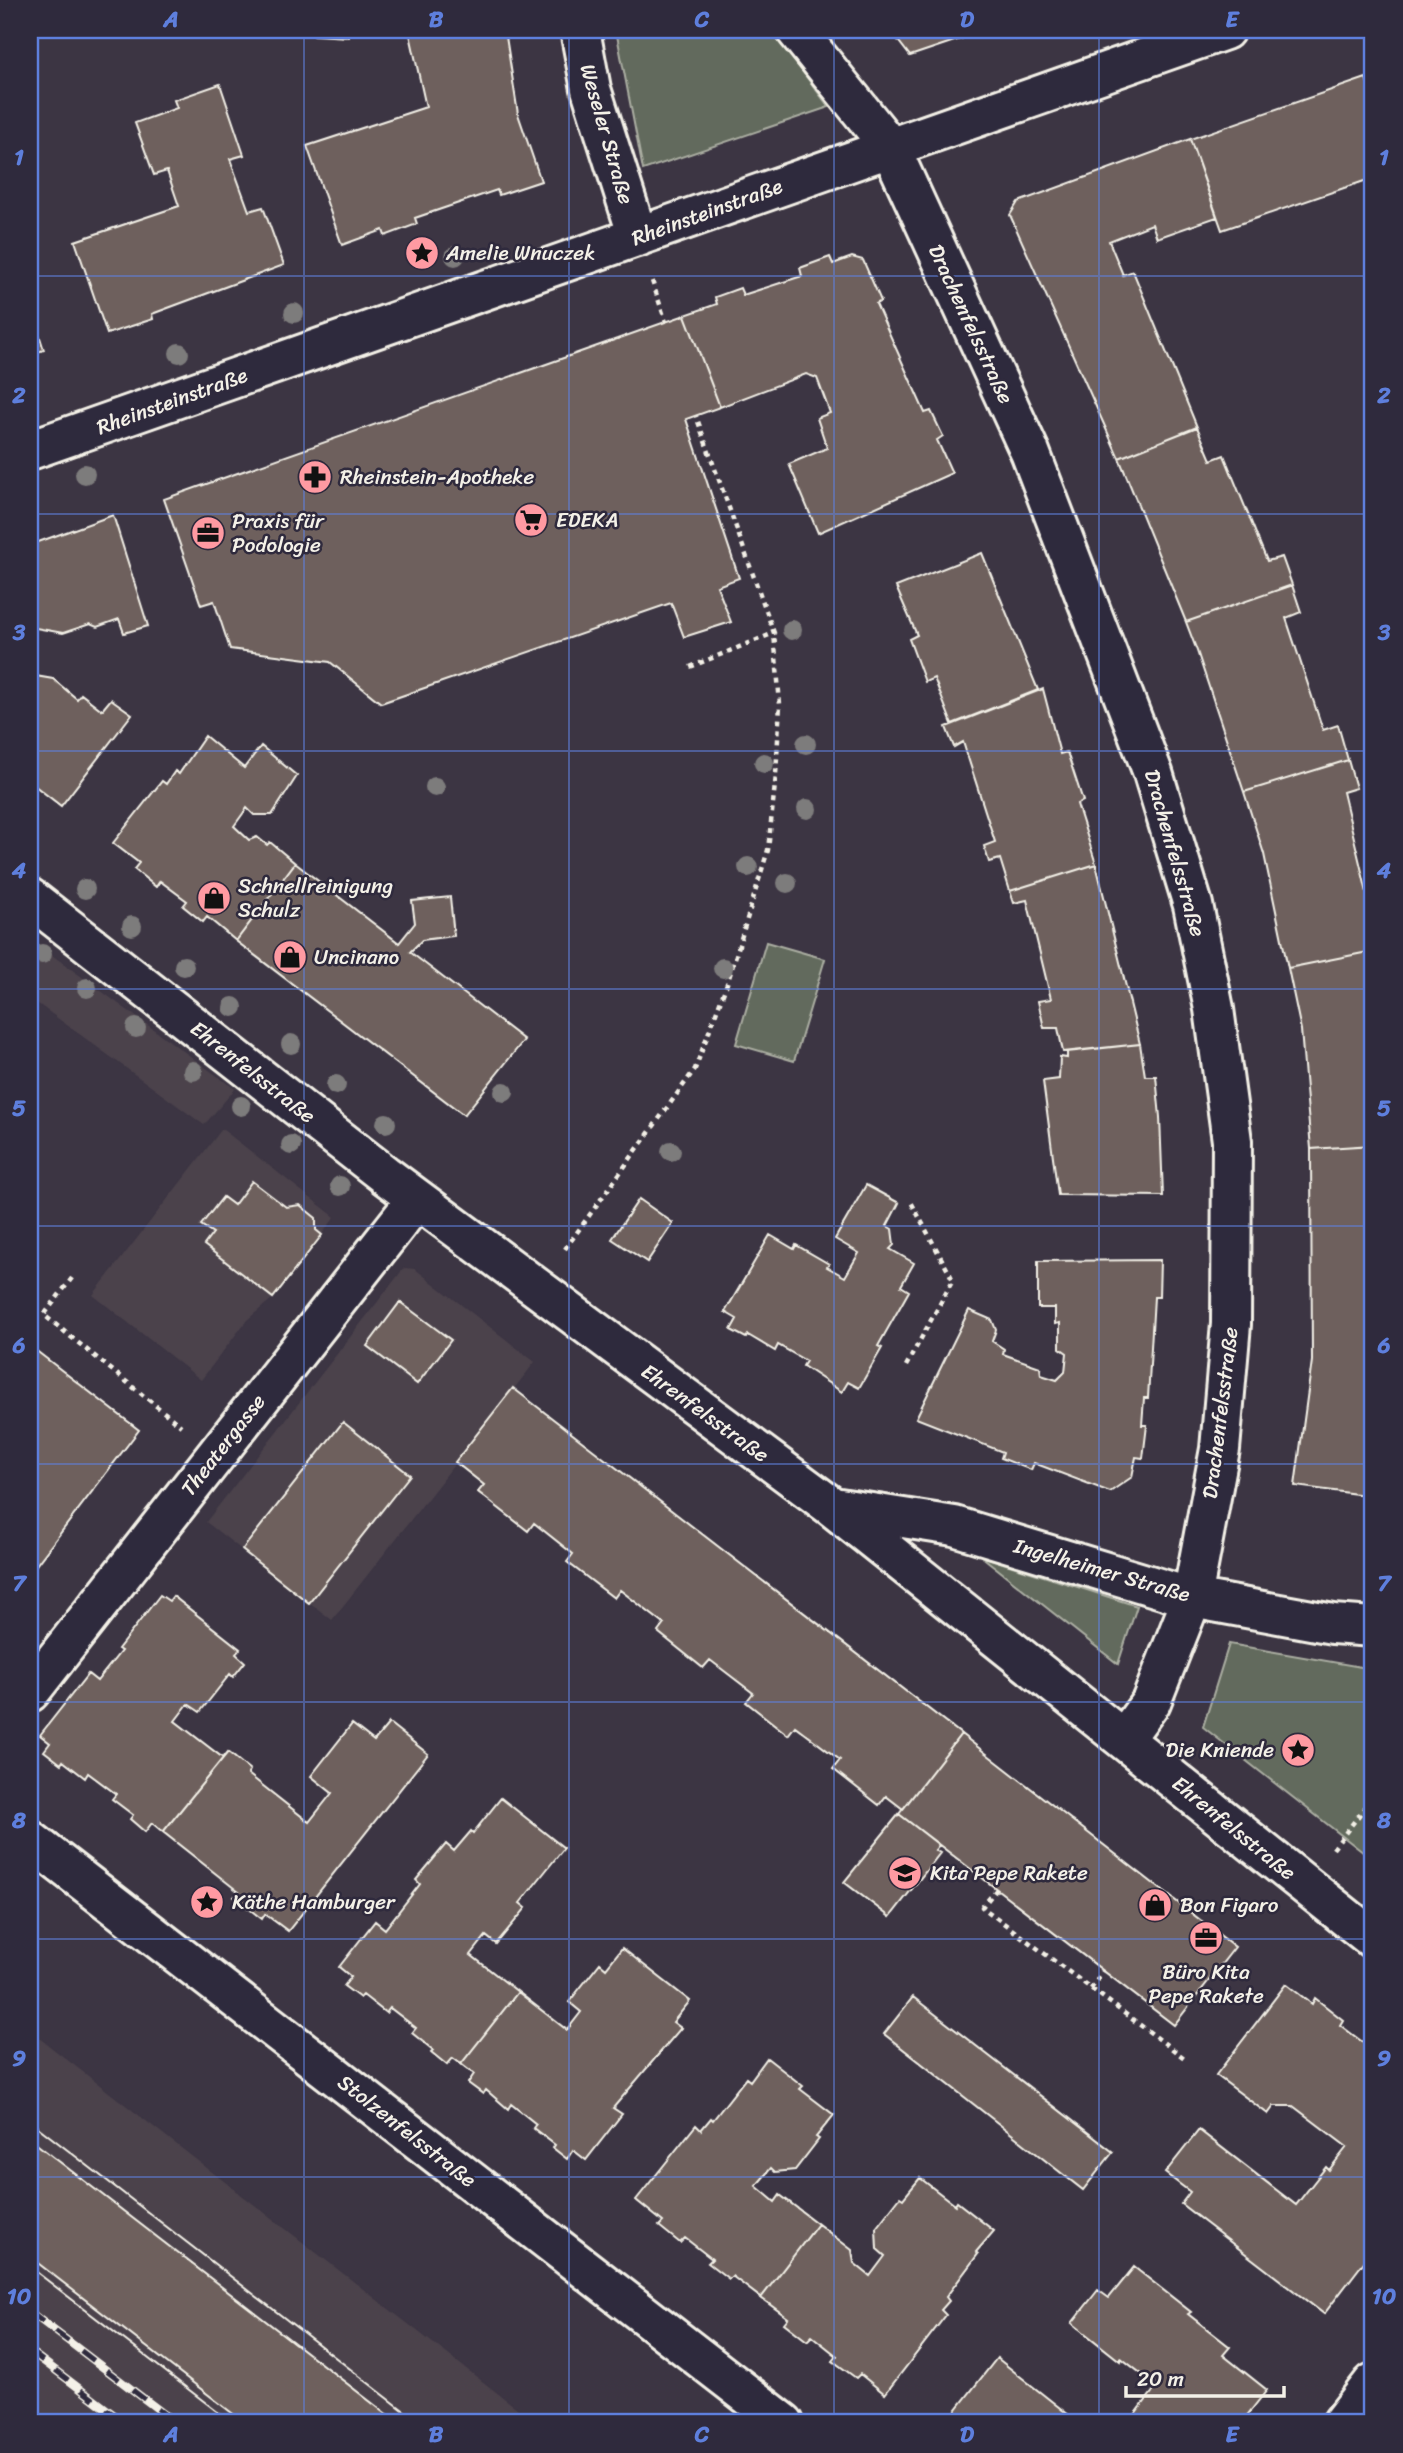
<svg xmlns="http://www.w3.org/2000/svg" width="1403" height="2453" font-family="Sriracha,sans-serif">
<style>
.built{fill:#4b424b}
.green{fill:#626a5d;stroke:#abaea2;stroke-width:2}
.building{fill:#6e615d;stroke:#f4f1e8;stroke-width:2}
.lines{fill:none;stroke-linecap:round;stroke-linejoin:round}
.street-casing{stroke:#f4f1e8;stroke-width:44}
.path{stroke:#f4f1e8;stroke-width:4.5;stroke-dasharray:5 5;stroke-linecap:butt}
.street{stroke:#2f2a3d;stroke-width:38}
.tram{stroke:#f4f1e8;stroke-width:2}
.rail-casing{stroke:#f4f1e8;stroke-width:8}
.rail{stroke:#2f2a3d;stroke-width:5;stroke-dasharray:16;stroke-linecap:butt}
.tree{fill:#7d7b7b}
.grid{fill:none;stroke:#5e7fdd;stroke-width:2;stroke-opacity:0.55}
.labels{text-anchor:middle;stroke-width:5;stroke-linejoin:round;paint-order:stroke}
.street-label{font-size:21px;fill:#f4f1e8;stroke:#2f2a3d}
.poi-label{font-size:21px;fill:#f4f1e8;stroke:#2f2a3d;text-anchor:start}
.neatline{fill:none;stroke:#5e7fdd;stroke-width:2.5}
.grid-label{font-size:23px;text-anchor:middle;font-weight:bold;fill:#5e7fdd}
</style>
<rect width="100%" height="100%" fill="#3c3543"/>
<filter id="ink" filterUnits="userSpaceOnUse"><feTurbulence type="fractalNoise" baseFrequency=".0143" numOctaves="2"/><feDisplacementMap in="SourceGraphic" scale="14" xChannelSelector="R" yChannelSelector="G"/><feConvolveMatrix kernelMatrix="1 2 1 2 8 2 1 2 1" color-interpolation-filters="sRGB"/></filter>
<g filter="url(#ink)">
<path class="built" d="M30,939L235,1089L204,1125L30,998Z
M222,1129L335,1217L273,1298L247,1320L201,1380L93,1295Z
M404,1268L415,1269L535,1362L332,1620L206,1522Z
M30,2031L536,2423H30Z"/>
<path class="green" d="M616,30H771L829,107L643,170Z
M766,942L825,959L794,1061L736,1044Z
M981,1556L1137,1606L1118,1664Z
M1229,1644L1373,1669V1860L1203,1727Z"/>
<path class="building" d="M313,30H348V37L314,35Z
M409,30H505L518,114L541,181L499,195L497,190L415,218L417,224L385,236L383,230L342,245L307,146L426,107Z
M890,30H987L910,56Z
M1366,78L1373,97V178L1222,230L1190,139Z
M220,84L244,155L230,159L249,211L263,207L284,265L152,314L153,319L107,334L75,241L179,206L167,171L154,175L135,123L177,108L174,100Z
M1190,139L1217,217L1157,238L1152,224L1109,241L1123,275L1133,271L1197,427L1119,458L1010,215L1018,202Z
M830,257L833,264L852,257L863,260L881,301L876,304L925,413L931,411L943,436L937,440L952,473L818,533L789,464L827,448L817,418L830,413L817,378L806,374L720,407L685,315L717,304L715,297L740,288L743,295L802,276L800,268Z
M30,306L44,350L30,354Z
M685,315L720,407L686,419L739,578L717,586L731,622L684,637L671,603L381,703L330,662L230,649L214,601L201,605L164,499Z
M1197,427L1211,460L1224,455L1267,561L1282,557L1292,585L1186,622L1119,458Z
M113,515L148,626L124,633L119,619L97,627L90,624L63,633L30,627V545Z
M982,553L1038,690L952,724L934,678L925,682L909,639L917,635L896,587Z
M1292,585L1301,612L1286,618L1323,730L1338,725L1348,760L1244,792L1197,651L1186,622Z
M30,675L53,679L77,699L81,694L102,710L111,699L132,714L61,806L30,782Z
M1043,689L1060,754L1067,752L1083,801L1077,804L1096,864L1010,891L1000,859L989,862L984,846L995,842L963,742L954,747L946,727Z
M205,736L244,768L261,746L297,776L272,815H254L247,808L234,826L249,840L257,837L267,845L270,842L295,863L236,941L207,917L203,922L183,906L187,901L160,881L156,887L134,869L139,863L113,843L162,781L166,784L175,771L179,774Z
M1348,760L1356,788L1343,792L1373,918V951L1288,968L1264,854L1244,792Z
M295,863L399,943L415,923L412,901L450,897L454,936L422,940L410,952L524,1040L464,1115L236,941Z
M1096,864L1140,1044L1063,1052L1058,1028H1044L1038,1001L1051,999L1027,900L1014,903L1010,891Z
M1373,951V1145L1311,1149L1301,1030L1288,968Z
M1140,1044L1145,1076H1156L1160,1117L1163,1196L1058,1195L1043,1081L1059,1079L1060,1057L1067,1058V1052Z
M1373,1145V1496L1295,1486L1312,1361L1311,1149Z
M252,1181L286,1207L300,1205L316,1218V1230L322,1235L273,1298L204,1245L213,1233L201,1225L223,1197L234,1205Z
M866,1185L899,1203L887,1226L892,1229L894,1245L890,1249L914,1263L901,1286L909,1291L878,1346L882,1348L859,1388L848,1382L842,1392L803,1366L806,1361L778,1345L775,1351L748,1335L746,1338L731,1330L737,1319L725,1312L770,1235L794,1249L796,1245L829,1264L827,1267L845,1277L859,1253L835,1239Z
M639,1199L673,1223L647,1262L612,1239Z
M1160,1260L1159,1297H1154L1148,1398H1144L1142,1425H1147L1143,1458L1136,1457L1132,1477L1110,1492L1034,1463L1031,1470L1001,1458L1003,1452L916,1418L969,1310L992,1320L996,1330L992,1341L1004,1349L1003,1354L1040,1367L1041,1375L1057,1380L1065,1372L1067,1353L1060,1348V1323L1055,1324V1308H1038V1261Z
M400,1302L451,1340L417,1384L367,1346Z
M30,1346L139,1430L30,1573Z
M513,1388L961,1734L903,1809L886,1796L879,1805L833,1769L840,1760L795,1726L788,1735L746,1702L753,1693L710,1660L703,1668L658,1632L664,1624L620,1590L614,1598L567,1562L573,1554L534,1523L528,1531L478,1492L484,1485L455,1462Z
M343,1422L410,1475L309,1603L242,1550Z
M160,1595L169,1601L173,1596L240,1649L236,1654L245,1662L233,1677L230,1674L200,1712L188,1704L175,1721L223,1758L163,1832L152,1823L145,1832L130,1819L133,1815L112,1799L116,1794L88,1773L85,1778L63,1761L61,1764L44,1751L50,1743L40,1735L88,1674L97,1681L121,1651L118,1649Z
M389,1723L428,1754L288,1931L265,1914L262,1919L234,1897L239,1892L163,1832L228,1752L250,1770L248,1774L309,1822L332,1793L311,1776L352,1724L374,1741Z
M961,1734L1235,1947L1174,2025L899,1814Z
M501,1798L564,1848L520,1903L526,1908L496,1944L486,1936L471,1955L518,1992L461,2064L453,2058L447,2065L431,2052L433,2050L412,2033L416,2028L390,2008L386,2013L363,1995L360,1998L344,1986L351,1977L339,1967L375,1921L385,1929L420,1884L416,1880L446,1844L454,1851L471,1831L473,1833Z
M899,1814L939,1845L935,1850L940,1853L890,1917L844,1882Z
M622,1948L690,2001L673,2022L681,2028L613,2108L622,2114L586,2160L573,2150L567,2159L553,2148L555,2145L533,2128L536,2124L511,2104L508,2109L486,2090L483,2094L468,2083L474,2074L461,2064L518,1992L567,2030L581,2012L569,2002L600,1963L606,1968Z
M1286,1984L1312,2004L1315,1998L1343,2020L1340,2025L1373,2050V2250L1324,2314L1181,2204L1190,2192L1165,2173L1199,2130L1296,2205L1326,2167L1329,2170L1347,2147L1293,2106H1274L1268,2114L1216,2075Z
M913,1997L1113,2152L1083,2190L884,2034Z
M767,2058L803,2086L800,2089L834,2115L816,2137L819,2139L795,2170L775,2172L771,2168L756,2186L775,2202L780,2195L818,2224L761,2298L732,2276L729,2279L708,2263L712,2259L685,2238L680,2243L659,2226L663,2222L636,2200L696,2125L701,2130L711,2118L713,2120L746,2078L750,2081Z
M30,2139L389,2416L383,2423H245L30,2257Z
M920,2178L955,2205L957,2202L994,2231L976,2252L978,2254L946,2297L949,2301L941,2310L946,2315L885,2394L860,2374L856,2378L833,2361L837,2356L812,2336L807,2341L784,2323L788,2318L761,2298L818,2224L852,2250L854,2263L870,2276L885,2256L877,2249L876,2228L900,2197L903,2199Z
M1134,2267L1191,2312L1188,2314L1230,2347L1223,2355L1267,2390L1241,2423H1135L1138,2419L1134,2416L1157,2386L1121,2358L1120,2361L1072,2323L1098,2290L1109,2298Z
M997,2358L1079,2423H946Z"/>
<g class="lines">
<g class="street-casing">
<path id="street" d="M580,30L591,89L638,237
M796,30L890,147L1030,452L1153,773L1193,905L1214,1009L1232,1141L1231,1324L1220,1449L1192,1598L1151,1702L1124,1739
M30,450L1225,30
M30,898L385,1175L831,1506L1373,1939
M833,1507L954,1526L1192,1598L1333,1624L1373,1627
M30,1692L417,1199
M30,1840L784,2423
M1342,2423L1373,2383"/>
</g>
<path class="path" d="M652,281L666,322
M690,667L774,633L696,416
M565,1249L695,1069L729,978L768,850L776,775L780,704L774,633
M72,1278L44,1315L181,1426
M906,1366L953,1280L911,1202
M1333,1849L1373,1797
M997,1889L982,1907L1187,2060
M1091,1989L1103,1971"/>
<use href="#street" class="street"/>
<path class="tram" d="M30,2121L420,2423
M30,2267L232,2423"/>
<g class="rail-casing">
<path id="rail" d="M30,2312L176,2423
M30,2351L125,2423"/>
</g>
<use href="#rail" class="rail"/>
</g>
<g class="tree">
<circle cx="455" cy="256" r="10"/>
<circle cx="294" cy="313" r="10"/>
<circle cx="179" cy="353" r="10"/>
<circle cx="85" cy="474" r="10"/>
<circle cx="792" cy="630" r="10"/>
<circle cx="806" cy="744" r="10"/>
<circle cx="764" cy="763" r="10"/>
<circle cx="435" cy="787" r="10"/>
<circle cx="807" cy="809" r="10"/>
<circle cx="748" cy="867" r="10"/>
<circle cx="787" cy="883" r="10"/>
<circle cx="85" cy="889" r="10"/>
<circle cx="132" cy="926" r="10"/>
<circle cx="42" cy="954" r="10"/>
<circle cx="184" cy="966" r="10"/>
<circle cx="723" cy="968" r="10"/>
<circle cx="87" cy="988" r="10"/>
<circle cx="233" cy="1007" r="10"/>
<circle cx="136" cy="1028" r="10"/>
<circle cx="291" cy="1044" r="10"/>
<circle cx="193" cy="1071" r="10"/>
<circle cx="336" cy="1085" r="10"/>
<circle cx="504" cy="1092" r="10"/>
<circle cx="241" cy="1106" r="10"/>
<circle cx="386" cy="1123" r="10"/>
<circle cx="291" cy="1145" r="10"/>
<circle cx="671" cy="1151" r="10"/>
<circle cx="340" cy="1186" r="10"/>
</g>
</g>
<path class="grid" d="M304,30V2423M569,30V2423M834,30V2423M1099,30V2423M30,276H1373M30,514H1373M30,751H1373M30,989H1373M30,1226H1373M30,1464H1373M30,1702H1373M30,1939H1373M30,2177H1373"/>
<defs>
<g id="sight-disc" transform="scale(1.75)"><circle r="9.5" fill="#ff9aa2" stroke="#2f2a3d"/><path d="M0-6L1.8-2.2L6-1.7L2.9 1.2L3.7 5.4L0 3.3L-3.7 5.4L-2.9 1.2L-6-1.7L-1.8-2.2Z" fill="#111"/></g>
<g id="pharmacy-disc" transform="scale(1.75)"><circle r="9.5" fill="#ff9aa2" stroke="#2f2a3d"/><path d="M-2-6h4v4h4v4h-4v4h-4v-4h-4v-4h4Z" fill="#111"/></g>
<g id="supermarket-disc" transform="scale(1.75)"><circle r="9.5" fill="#ff9aa2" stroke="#2f2a3d"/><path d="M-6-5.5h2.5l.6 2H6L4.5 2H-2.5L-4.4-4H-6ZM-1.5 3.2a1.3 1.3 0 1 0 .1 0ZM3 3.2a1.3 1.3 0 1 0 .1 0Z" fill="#111"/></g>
<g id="office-disc" transform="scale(1.75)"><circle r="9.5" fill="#ff9aa2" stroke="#2f2a3d"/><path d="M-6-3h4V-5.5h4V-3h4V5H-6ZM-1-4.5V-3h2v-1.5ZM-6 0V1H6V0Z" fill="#111"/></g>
<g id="shop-disc" transform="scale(1.75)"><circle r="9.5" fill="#ff9aa2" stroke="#2f2a3d"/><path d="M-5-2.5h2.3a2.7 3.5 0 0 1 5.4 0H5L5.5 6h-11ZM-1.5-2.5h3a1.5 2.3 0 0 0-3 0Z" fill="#111"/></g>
<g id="school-disc" transform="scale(1.75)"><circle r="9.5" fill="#ff9aa2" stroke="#2f2a3d"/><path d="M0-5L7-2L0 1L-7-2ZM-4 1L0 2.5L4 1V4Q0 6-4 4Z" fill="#111"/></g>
</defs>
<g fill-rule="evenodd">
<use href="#sight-disc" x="422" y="253"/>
<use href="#pharmacy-disc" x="315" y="477"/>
<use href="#supermarket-disc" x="531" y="520"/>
<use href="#office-disc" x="208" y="533"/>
<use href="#shop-disc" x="214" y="898"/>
<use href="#shop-disc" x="290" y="957"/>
<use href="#sight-disc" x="1298" y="1750"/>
<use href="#school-disc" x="905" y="1873"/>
<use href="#sight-disc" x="207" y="1902"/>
<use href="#shop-disc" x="1155" y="1905"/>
<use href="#office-disc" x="1206" y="1938"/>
</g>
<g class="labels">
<g class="street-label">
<text transform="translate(607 134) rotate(74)" y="7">Weseler Straße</text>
<text transform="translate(707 212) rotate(-20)" y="7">Rheinsteinstraße</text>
<text transform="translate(971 324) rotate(65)" y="7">Drachenfelsstraße</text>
<text transform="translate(172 401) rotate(-20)" y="7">Rheinsteinstraße</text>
<text transform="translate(1175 853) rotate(74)" y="7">Drachenfelsstraße</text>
<text transform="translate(253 1072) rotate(38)" y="7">Ehrenfelsstraße</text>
<text transform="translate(705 1413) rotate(36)" y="7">Ehrenfelsstraße</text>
<text transform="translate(1220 1413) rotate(-83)" y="7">Drachenfelsstraße</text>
<text transform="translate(223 1445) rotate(-52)" y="7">Theatergasse</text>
<text transform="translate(1102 1570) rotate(16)" y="7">Ingelheimer Straße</text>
<text transform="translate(1234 1828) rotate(39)" y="7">Ehrenfelsstraße</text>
<text transform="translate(407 2131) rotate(38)" y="7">Stolzenfelsstraße</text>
</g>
<g class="poi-label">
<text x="446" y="260">Amelie Wnuczek</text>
<text x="340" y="484">Rheinstein-Apotheke</text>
<text x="556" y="527">EDEKA</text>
<text x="232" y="528">Praxis für<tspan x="232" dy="24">Podologie</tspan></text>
<text x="238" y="893">Schnellreinigung<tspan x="238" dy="24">Schulz</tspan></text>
<text x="314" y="964">Uncinano</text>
<text x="1274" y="1757" text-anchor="end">Die Kniende</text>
<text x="930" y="1880">Kita Pepe Rakete</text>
<text x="232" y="1909">Käthe Hamburger</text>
<text x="1180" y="1912">Bon Figaro</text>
<text x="1206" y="1979" text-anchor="middle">Büro Kita<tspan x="1206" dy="24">Pepe Rakete</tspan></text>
</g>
</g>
<rect width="1403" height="2453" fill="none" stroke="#2f2a3d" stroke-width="77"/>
<path d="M1126 2386v10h158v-10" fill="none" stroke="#f4f1e8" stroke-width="3.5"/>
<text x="1137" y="2386" font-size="21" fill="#f4f1e8" stroke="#2f2a3d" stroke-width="5" paint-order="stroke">20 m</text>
<rect x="38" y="38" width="1326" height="2376" class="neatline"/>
<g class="grid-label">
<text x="171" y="27">A</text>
<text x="436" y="27">B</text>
<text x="702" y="27">C</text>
<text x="967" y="27">D</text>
<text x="1232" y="27">E</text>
<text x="19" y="165">1</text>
<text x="1384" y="165">1</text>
<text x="19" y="403">2</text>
<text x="1384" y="403">2</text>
<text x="19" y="640">3</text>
<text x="1384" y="640">3</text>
<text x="19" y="878">4</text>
<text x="1384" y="878">4</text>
<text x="19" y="1116">5</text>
<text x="1384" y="1116">5</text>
<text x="19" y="1353">6</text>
<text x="1384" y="1353">6</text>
<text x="19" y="1591">7</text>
<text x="1384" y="1591">7</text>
<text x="19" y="1828">8</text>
<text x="1384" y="1828">8</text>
<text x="19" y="2066">9</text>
<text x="1384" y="2066">9</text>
<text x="19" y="2304">10</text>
<text x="1384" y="2304">10</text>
<text x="171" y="2442">A</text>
<text x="436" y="2442">B</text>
<text x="702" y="2442">C</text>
<text x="967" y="2442">D</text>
<text x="1232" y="2442">E</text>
</g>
</svg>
